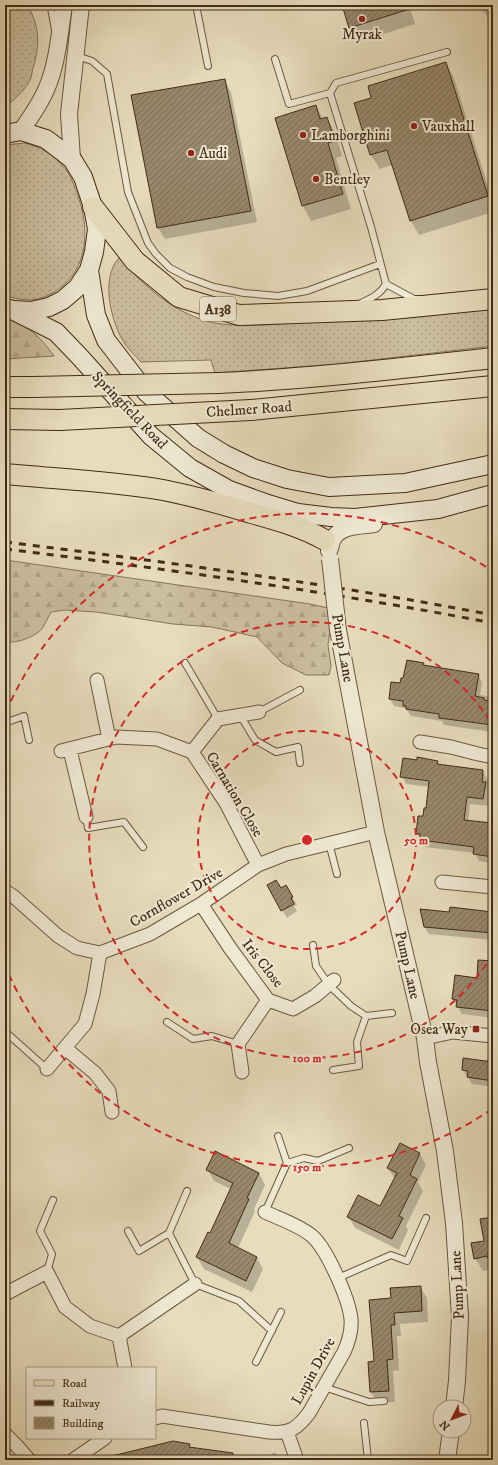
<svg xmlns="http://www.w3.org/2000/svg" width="498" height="1465" font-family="'IM FELL DW Pica',serif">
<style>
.grass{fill:url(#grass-dots);stroke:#86755a}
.forest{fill:url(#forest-firs);stroke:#86755a}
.shadow{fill:#0003;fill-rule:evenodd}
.building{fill:url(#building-hatch);stroke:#422b15}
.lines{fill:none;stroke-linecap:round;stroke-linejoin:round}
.service-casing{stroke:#6b583f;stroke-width:8}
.minor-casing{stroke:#6b583f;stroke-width:15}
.tertiary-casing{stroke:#6b583f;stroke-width:18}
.secondary-casing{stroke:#422b15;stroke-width:20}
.primary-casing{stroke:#422b15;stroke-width:22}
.service{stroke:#efe9d4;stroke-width:6}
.minor{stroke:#efe9d4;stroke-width:13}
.tertiary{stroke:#efe9d4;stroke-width:16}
.secondary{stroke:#efe9d4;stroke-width:18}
.primary{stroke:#e7ddbd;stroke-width:20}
.rail{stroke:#422b15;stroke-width:3;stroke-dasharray:7 7;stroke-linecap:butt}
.tertiary-bridge-casing{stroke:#6b583f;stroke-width:18;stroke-linecap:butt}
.primary-bridge-casing{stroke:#422b15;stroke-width:22;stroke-linecap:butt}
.tertiary-bridge{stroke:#efe9d4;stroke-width:16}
.primary-bridge{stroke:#e7ddbd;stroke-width:20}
.ring{fill:none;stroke:#d62828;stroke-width:2;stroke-dasharray:7 5}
.poi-dot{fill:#8f2418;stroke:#efe9d4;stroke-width:1.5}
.labels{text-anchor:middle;stroke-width:4;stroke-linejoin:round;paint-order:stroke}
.shield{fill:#efe9d4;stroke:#76644e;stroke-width:1}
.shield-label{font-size:14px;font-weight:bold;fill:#422b15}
.poi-label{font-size:15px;fill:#422b15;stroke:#efe9d4;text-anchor:start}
.street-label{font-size:15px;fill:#422b15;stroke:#efe9d4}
.centre{fill:#d62828;stroke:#efe9d4;stroke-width:2}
.ring-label{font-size:12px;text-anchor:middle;font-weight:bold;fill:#d62828;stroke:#efe9d4;stroke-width:4;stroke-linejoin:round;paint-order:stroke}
</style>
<defs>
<pattern id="grass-dots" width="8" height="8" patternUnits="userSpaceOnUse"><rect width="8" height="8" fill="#cbbfa0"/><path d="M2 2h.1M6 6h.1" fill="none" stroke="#b0a489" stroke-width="1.8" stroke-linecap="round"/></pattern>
<pattern id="forest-firs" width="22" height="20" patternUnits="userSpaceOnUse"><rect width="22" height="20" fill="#cbbfa0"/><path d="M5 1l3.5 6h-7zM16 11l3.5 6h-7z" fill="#b0a489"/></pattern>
<pattern id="building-hatch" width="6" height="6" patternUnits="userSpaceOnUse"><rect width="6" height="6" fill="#98886c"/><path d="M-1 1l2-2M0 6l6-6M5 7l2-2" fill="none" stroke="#7e6f58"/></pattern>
</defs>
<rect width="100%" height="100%" fill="#e7ddbd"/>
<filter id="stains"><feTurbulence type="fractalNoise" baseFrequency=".005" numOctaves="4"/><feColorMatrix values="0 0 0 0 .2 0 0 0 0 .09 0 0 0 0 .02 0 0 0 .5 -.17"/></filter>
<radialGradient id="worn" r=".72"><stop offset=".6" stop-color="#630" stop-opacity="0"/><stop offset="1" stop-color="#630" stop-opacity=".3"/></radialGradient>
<path class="grass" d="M5,5H27C40,25 40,46 33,68C32,71 32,76 30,80C25,90 14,100 5,107Z
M25,143C41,148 52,153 63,166C71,175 74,186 78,196C91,233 88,275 49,295C36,302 19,301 5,295V145Z
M119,258C145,287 176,315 215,323C245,328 276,324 306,322C368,319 431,313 493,308V346L338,364L215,373L211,360L141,362C136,356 129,350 125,344C111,323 100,278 119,258Z"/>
<path class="forest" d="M5,316C30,328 38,334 54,356L5,359Z
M5,560L310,604L328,608L330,629L328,645L331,666L329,675H306L282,663L257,637L212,627L173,624L96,612L65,610L51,612C48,617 46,623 43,627C38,636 15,645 5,641Z"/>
<path class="shadow" d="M343,5H409L415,24L358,42L350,27Z
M478,5H493V23Z
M446,63L454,78L493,202V212L419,235L411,221L392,165L380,169L371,155L372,98Z
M224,80L231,92L257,222L165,239L158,228Z
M316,106L323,119L327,118L335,133L342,156L336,158L351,209L311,221L303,206L276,118Z
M423,664L424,666L478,675L482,682L480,695L493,697V734L492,732L444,725L442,721L411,716L405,708L394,706L390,699L401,684Z
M437,762L439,766L483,771L487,779L493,780V867L490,863L479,861L475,853L425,847L417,833L427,810L430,787L406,784L402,776ZM470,804L489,806L487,823L468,822Z
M268,886L281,890L286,887L297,905L294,906L297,911L287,918Z
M493,912V940L429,934L424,926L450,913Z
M493,962V1018L462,1014L453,999L477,979Z
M487,1059H493V1087L472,1084L463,1070L487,1062Z
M400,1144L420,1154L426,1165L418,1182L423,1191L406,1226L408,1230L399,1250L355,1228L349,1217L380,1207L395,1179L388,1168Z
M208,1170L259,1173L265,1185L254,1209L255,1211L238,1248L257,1258L263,1269L252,1292L204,1269L197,1257L210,1234L231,1189L214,1181Z
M493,1218V1269L483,1271L475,1258L485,1242Z
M420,1287L427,1298L428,1322L400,1324L401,1336H397L399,1370L393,1371L395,1402L377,1403L371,1392L375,1362L392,1299Z
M189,1445L191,1448L240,1455L243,1460H124Z
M275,1452L280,1460H265L264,1458Z"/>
<path class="building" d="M342,5H412L413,8L349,28Z
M446,62L488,196L410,221L387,150L370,155L354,103L371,98L368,86Z
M225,79L251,211L157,228L131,95Z
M316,105L320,119L327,117L335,141L328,143L343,194L302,206L275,118Z
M407,660L424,663L423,665L479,674L475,696L484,698V700L493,702V725L439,718V714L406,709V706H403V701L389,699L391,682L400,683L401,678H403Z
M417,757L438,761L437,764L483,770L482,782H486L483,799L467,797L464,820L492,823L490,836H493V857L473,854L474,847L420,840V834H416L418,816H423L424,808H426L429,781L400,777L403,758L417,760Z
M276,880L281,888L286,885L293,897L291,898L294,904L281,911L267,885Z
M450,907L493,912V933L424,927L420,909L449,912Z
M478,960L493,961V1011L456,1007L457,1000L452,999L455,975L477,978Z
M463,1058L493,1062V1081L467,1077L468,1071L462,1070Z
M400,1143L420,1153L410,1175L417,1179L399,1216L403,1218L392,1239L347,1217L358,1195L380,1206L397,1173L387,1168Z
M215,1151L259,1173L247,1198L249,1199L229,1243L257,1257L246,1281L196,1257L208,1232L210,1233L233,1183L206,1170Z
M493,1217V1258H487V1256L474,1259L471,1243L484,1241L480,1219Z
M421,1286L422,1311L394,1313L395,1325H391L393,1359L387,1360L389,1391L370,1392L368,1362L374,1361L369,1300L391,1298L390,1288Z
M173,1441L190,1444L189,1447L233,1453L232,1460H113L112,1456Z"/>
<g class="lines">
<g class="service-casing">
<path id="service" d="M48,5L51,8L55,30
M196,5L208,66
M77,56L92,61L107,74L128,192L148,243L156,254L170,268L187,277L214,287L244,293L278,296L307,291L380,264
M275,59L289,104L330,93
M386,284L414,299H418
M359,304C369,299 380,295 386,284L371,227L330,93L336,83L447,52
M185,663L218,719
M259,712L300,690
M240,715L255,740L276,752L298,747L300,763
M5,723L24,716L29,740
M86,817L88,828L124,822L143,847
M329,843L337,874
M313,945L316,966L329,985L351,1006L366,1016L392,1013
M167,1022L193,1039L212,1036L238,1044
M9,1035L47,1069
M333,1070L359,1066L357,1042L366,1016
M287,1163L304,1158L318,1161L349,1148
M187,1191L169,1233L195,1284L239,1301L272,1331
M265,1212L287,1163L278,1136
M128,1231L139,1251L169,1233
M47,1272L52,1254L40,1231L53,1200
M338,1278L391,1255L407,1261L426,1218
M256,1362L281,1312
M324,1387L369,1402L384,1401
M364,1423L368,1460"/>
</g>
<g class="minor-casing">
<path id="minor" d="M97,680L109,739
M420,742L451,747L478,754L493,757
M70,750L86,817
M61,751L116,737L157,739L192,752L226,803L258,865
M192,752L218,719L259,712
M442,882L493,887
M5,891L13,896L58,936L77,948L100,953L150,934L201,904L258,865L286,854L376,832
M201,904L230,948L268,1000L293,1009L315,996L334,980
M425,1038L453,1032L493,1036
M65,1048L95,1073L109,1091L112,1112
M47,1069L85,1024L93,994L100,953
M242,1072L238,1044L268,1000
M5,1294L47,1272L65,1307L90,1326L119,1336
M125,1368L119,1336L195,1284
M155,1418L162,1416L269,1432C289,1434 297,1429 309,1413L344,1352C349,1341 352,1331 351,1319C349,1299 327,1249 312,1236C299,1225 280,1219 265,1212
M287,1432L297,1460
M5,1434L17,1446L29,1460
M73,1460L105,1438"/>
</g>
<g class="tertiary-casing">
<path id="tertiary" d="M21,131C28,121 35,111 41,100C57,72 59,37 64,5
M72,159L69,114L81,5
M329,551C331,547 331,542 333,539C340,525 361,526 374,524
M338,630L376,832L425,1038L428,1062L445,1151L454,1223L460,1317L457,1381L454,1407
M447,1460L451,1431"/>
</g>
<g class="secondary-casing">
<path id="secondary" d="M5,134L21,131L46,139L72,159L83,177L93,207L97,229L94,252L89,270L78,287L63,300L49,307L31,311L14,310
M89,270L96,315L106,340L146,392L198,438L224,454L253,468L287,479L329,487L405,483L493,464
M10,309L56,332L80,357L151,436L190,468L229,490L265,503L298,513L331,517L355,518L438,509L493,494"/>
</g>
<g class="primary-casing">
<path id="primary" d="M93,207L135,261L179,297L239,315L382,310L493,299
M219,383C310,379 402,368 493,358
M5,387H33
M251,410L493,386
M5,419L60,420
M5,474C57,479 111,481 163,490C193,496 222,504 251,513C277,520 302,527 325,540"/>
</g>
<use href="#service" class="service"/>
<use href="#minor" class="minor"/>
<use href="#tertiary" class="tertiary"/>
<use href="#secondary" class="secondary"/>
<use href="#primary" class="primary"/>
<path class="rail" d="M5,542C168,562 331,584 493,615
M5,549C168,569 331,592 493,623"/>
<g class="tertiary-bridge-casing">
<path id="tertiary-bridge" d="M330,559L338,630"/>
</g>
<g class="primary-bridge-casing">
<path id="primary-bridge" d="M33,387L219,383
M60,420L251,410"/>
</g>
<use href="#tertiary-bridge" class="tertiary-bridge"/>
<use href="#primary-bridge" class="primary-bridge"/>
</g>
<g class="ring">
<circle cx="307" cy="840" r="109"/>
<path d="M493 954A218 218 0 1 1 493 726"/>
<path d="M492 1109A327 327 0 0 1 6 968M6 712A327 327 0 0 1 492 571"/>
</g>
<g class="poi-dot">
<circle cx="362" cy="19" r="4"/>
<circle cx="414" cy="126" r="4"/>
<circle cx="303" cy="135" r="4"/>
<circle cx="191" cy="153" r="4"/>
<circle cx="316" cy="179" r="4"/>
<rect x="472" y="1025" width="8" height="8" rx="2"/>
</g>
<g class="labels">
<rect class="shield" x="200" y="297" width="36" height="24" rx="3"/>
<g class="shield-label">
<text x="218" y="314">A138</text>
</g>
<g class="poi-label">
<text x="362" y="39" text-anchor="middle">Myrak</text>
<text x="422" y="131">Vauxhall</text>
<text x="311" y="140">Lamborghini</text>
<text x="199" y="158">Audi</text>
<text x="324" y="184">Bentley</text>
<text x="468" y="1034" text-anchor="end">Osea Way</text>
</g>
<g class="street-label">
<text transform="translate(249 409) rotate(-4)" y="5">Chelmer Road</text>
<text transform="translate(130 410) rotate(46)" y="5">Springfield Road</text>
<text transform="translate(343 648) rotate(80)" y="5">Pump Lane</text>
<text transform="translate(235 794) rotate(59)" y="5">Carnation Close</text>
<text transform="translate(176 897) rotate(-30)" y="5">Cornflower Drive</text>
<text transform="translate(263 963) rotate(52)" y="5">Iris Close</text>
<text transform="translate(408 965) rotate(77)" y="5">Pump Lane</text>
<text transform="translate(457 1285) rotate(-93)" y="5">Pump Lane</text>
<text transform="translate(313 1371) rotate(-61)" y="5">Lupin Drive</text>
</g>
</g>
<circle cx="307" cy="840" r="6" class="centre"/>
<g class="ring-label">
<text x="416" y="844">50 m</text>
<text x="307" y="1062">100 m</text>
<text x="307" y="1171">150 m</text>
</g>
<rect width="498" height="1465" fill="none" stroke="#e7ddbd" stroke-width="20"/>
<rect x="6" y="6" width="486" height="1453" fill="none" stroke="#422b15" stroke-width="2"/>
<rect x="10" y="10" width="478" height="1445" fill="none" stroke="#422b15"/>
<rect x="26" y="1367" width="130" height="72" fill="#efe9d4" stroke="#aa9d88"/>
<rect x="34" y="1380" width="20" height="6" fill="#e7ddbd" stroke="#aa9d88"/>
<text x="62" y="1387" font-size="12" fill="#422b15">Road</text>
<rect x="34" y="1400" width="20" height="6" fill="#422b15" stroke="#aa9d88"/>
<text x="62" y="1407" font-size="12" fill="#422b15">Railway</text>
<rect x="34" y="1417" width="20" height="12" fill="url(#building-hatch)" stroke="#aa9d88"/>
<text x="62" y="1427" font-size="12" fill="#422b15">Building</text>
<g transform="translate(452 1419) rotate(228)"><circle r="19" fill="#efe9d4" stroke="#aa9d88"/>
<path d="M0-3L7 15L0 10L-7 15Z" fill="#8f2418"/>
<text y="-6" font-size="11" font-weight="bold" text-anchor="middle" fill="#422b15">N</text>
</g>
<rect width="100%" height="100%" filter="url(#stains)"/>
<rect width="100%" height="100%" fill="url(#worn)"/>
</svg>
